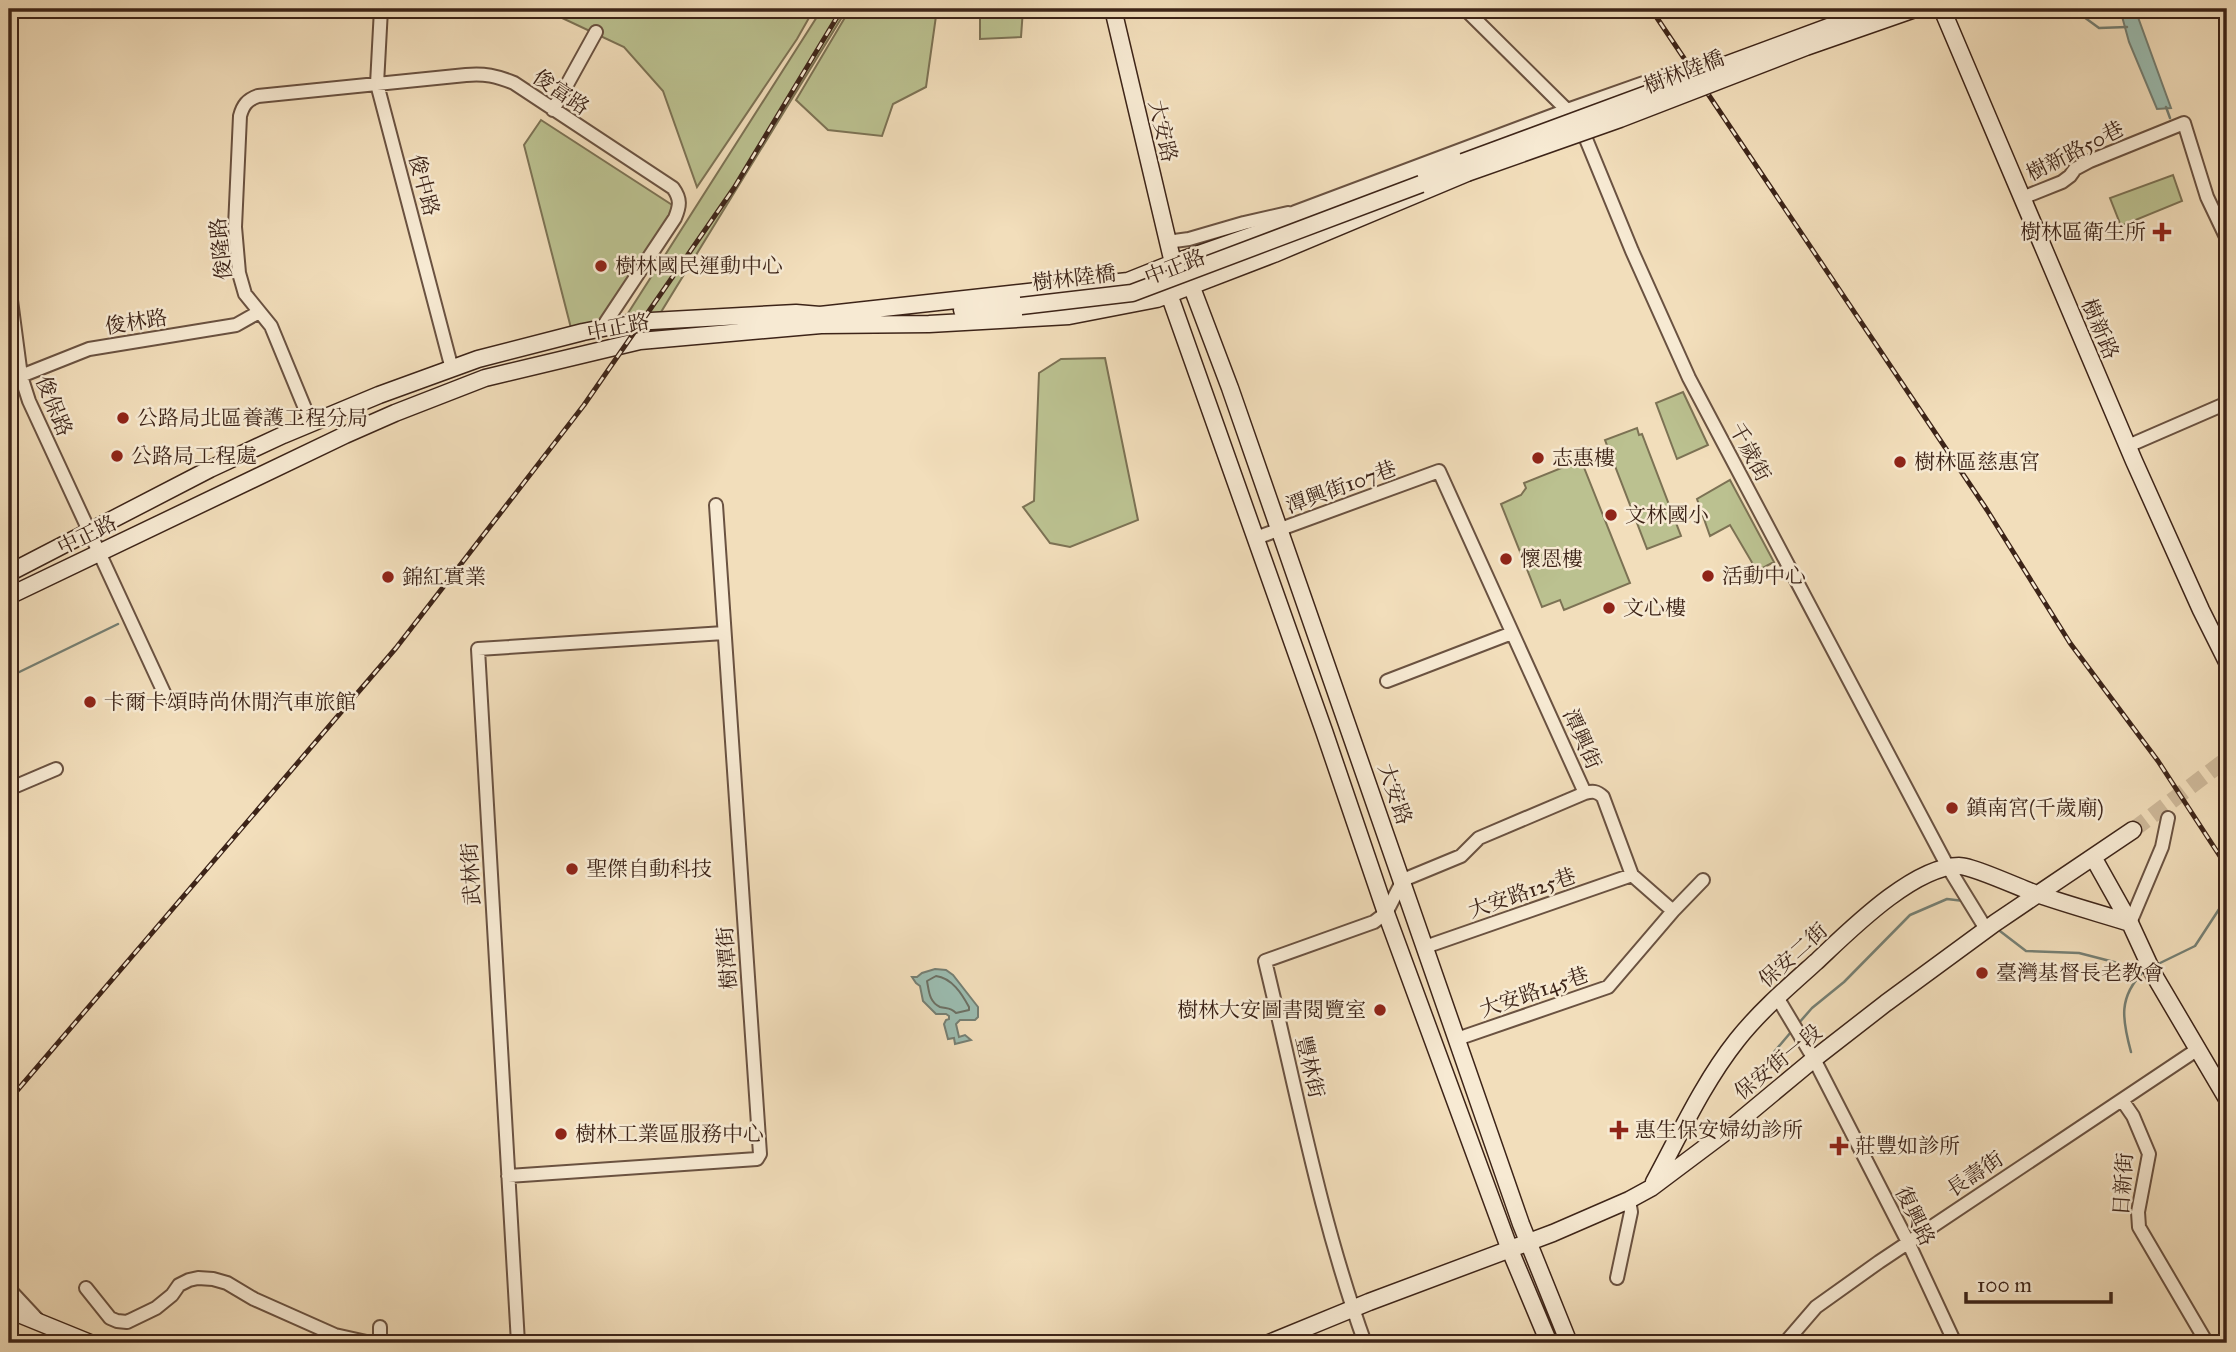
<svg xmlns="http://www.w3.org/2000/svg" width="2236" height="1352" font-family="'IM FELL Great Primer','Noto Serif TC',serif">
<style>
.green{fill:#bbc190;stroke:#7c7254;stroke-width:2}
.water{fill:#9bbcb0;stroke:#757f73;stroke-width:2}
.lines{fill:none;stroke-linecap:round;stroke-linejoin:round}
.shore{stroke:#6c7064;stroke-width:2}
.stream{stroke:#757f73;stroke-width:2.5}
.secondary-tunnel{stroke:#ceb99a;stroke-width:16;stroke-dasharray:16 8;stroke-linecap:butt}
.street-casing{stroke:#6a5241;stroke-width:16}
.secondary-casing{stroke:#3d2418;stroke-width:19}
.street{stroke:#f7ead3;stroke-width:12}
.secondary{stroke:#f7ead3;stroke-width:16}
.rail-casing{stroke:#3d2418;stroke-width:5}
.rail{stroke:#f7ead3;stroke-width:2.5;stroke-dasharray:8;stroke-linecap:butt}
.secondary-bridge-casing{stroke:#3d2418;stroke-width:19;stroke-linecap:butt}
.secondary-bridge{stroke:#f7ead3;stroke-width:16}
.poi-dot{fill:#8f2418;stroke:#f7ead3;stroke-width:2.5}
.labels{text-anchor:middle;stroke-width:5;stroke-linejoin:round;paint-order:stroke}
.street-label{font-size:21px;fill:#3d2418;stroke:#f7ead3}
.poi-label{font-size:21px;fill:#3d2418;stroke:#f7ead3;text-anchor:start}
</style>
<rect width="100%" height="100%" fill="#f2debb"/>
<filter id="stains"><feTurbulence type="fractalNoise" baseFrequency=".00286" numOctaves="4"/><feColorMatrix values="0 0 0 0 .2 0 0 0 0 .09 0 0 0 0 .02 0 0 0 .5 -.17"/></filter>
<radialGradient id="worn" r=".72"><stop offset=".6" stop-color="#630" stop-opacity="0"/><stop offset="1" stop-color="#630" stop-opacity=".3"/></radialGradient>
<path class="green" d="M543,9H814L797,39L697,187L663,91L624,47Z
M822,9H847L661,312L623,321Z
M850,9H937L926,87L893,104L882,136L828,130L796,100Z
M980,9H1023L1021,37L980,39Z
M541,120L683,212L610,321L571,328L524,145Z
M2173,175L2182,201L2121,226L2110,198Z
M1105,358L1138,520L1070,547L1050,543L1023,507L1034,501L1039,373L1061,359Z
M1683,392L1708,445L1677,459L1656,403Z
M1637,428L1639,435L1642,434L1681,536L1647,549L1605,440Z
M1581,460L1630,583L1564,610L1560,600L1542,607L1501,504L1521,495L1526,488L1524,483Z
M1730,480L1774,562L1757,571L1730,525L1710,536L1697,499Z"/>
<path class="water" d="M2120,9H2135L2171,108L2157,109L2129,42Z
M935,969L946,970L953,975L978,1007V1017L975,1020H960L956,1024L959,1037L965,1035L971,1040L955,1044L954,1038L948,1039L944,1024L946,1020L949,1019V1016L946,1014H936L923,1001L920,986L916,983L912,977H917L922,973Z"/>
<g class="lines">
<path class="shore" d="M936,976C952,978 962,994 969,1007V1010L956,1013C950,1007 947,1009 940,1007C929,1002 929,991 927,981Z"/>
<path class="stream" d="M2073,9L2099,28L2127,27
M2166,107L2170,118
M9,677L118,624
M1996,928L2026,951L2079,953L2114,962L2143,972
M2156,965L2195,946L2227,897
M1798,1024L1812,1008L1844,982L1910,915L1947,899L1964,901
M2131,1052C2122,1019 2118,997 2144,971
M1763,1065L1791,1032"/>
<path class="secondary-tunnel" d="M2133,830L2227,759"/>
<g class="street-casing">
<path id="street" d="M381,9L377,84L452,369
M1465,9L1567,110L1586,139L1632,251L1689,378L1948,867L1986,929
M553,110L596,32
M2022,198L2062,182L2070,176L2075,169L2090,161L2184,123L2207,197L2227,239
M1280,220L1295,212L1567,110L1669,74
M1167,242L1189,239L1244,223L1288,213
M9,285L21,376L29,401L166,697
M21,376L89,349L236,325L259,312
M311,423L271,326L245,294L239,273L235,227L240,116C243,105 247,100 258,96L466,75C484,73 497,76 514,83L673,188C681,199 680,206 675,218L602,328
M2128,446L2227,403
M1256,538L1439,471L1585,793C1593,791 1597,791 1603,797L1632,875L1673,911
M1387,681L1512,633
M9,789L56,769
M2130,923L2162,847L2168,818
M1425,947L1632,875
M1777,997L1814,1059L1908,1242L1955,1343
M1457,1039L1608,987L1673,911L1703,880
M2122,1100L2133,1116L2149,1154L2138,1212L2139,1227L2207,1343
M508,1176L757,1159L760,1154L716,505
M1617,1278L1631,1212L1629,1200
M86,1288L110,1318L117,1321L127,1322L156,1308L172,1295L179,1285L189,1280L198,1278L213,1279L227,1283L254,1299L335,1335L371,1343
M9,1289L37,1319
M377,1343L380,1341V1327
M518,1343L478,649L724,633
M1365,1343C1320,1219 1296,1088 1265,961L1374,922L1386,913L1403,880L1461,856L1479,838L1585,793
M1749,1343H1775
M1785,1343L1816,1307L1879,1262L2198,1049"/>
</g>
<g class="secondary-casing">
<path id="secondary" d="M1113,9L1173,263L1169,294L1324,731L1386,913L1510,1250L1549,1343
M1942,9L2134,461L2201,610L2227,662
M1186,279L1191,285L1230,388L1521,1224L1569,1343
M962,310L1021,306
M9,573L210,469L283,435L379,395L478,359L583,332L633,322L796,313L820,315L1128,281L1173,263L1463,162
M9,596L345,435L395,413L485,378L640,341L821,325L929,324L1069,316L1157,299L1274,254L1467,173
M2093,857L2130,923L2154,975L2227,1099
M1654,1182C1680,1134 1703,1083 1737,1040C1760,1011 1788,987 1816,962C1848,932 1913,866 1959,866C1972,866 2018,887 2034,893C2065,904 2098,913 2130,923
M9,1310L90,1343
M1269,1343L1369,1302L1553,1233L1629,1200L1651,1188L1731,1128L1814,1059L1886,1003L1995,923L2133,830"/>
</g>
<use href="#street" class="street"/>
<use href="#secondary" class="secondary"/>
<g class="rail-casing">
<path id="rail" d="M1651,9L1987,510L2070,643L2158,761L2227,867
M9,1100L396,648L584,405L734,188L842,9"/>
</g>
<use href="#rail" class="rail"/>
<g class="secondary-bridge-casing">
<path id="secondary-bridge" d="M1463,162L1877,9
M1467,173L1620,119L1806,47L1915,9
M1021,306L1132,293L1421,184"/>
</g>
<use href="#secondary-bridge" class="secondary-bridge"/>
</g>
<g class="poi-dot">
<path d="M2158.5 221.5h7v7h7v7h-7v7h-7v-7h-7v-7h7z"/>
<circle cx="601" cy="266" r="7"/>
<circle cx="123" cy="418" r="7"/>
<circle cx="117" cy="456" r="7"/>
<circle cx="1538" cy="458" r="7"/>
<circle cx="1900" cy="462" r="7"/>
<circle cx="1611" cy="515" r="7"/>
<circle cx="1506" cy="559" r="7"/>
<circle cx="1708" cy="576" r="7"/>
<circle cx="388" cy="577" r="7"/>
<circle cx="1609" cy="608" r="7"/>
<circle cx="90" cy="702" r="7"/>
<circle cx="1952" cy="808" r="7"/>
<circle cx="572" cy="869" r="7"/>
<circle cx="1982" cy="973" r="7"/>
<circle cx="1380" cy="1010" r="7"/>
<path d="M1615.5 1119.5h7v7h7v7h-7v7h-7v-7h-7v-7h7z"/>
<circle cx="561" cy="1134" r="7"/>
<path d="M1835.5 1135.5h7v7h7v7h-7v7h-7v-7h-7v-7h7z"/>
</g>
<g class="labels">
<g class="street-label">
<text transform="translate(1684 72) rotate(-21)" y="7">樹林陸橋</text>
<text transform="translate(561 92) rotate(34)" y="7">俊富路</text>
<text transform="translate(1163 131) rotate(77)" y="7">大安路</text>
<text transform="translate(2075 151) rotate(-27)" y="7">樹新路50巷</text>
<text transform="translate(424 185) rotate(75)" y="7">俊中路</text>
<text transform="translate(221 249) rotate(-96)" y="7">俊隆路</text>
<text transform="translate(1175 267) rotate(-21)" y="7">中正路</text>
<text transform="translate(1074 278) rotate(-7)" y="7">樹林陸橋</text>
<text transform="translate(136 322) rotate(-9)" y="7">俊林路</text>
<text transform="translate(618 327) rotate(-11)" y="7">中正路</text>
<text transform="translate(2100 329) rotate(67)" y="7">樹新路</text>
<text transform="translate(54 406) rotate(68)" y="7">俊保路</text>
<text transform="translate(1750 452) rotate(62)" y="7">千歲街</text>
<text transform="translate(1341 487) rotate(-20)" y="7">潭興街107巷</text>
<text transform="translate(87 535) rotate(-26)" y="7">中正路</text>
<text transform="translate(1582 739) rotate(66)" y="7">潭興街</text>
<text transform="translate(1395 794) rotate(71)" y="7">大安路</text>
<text transform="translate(471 874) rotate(-93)" y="7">武林街</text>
<text transform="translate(1522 893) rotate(-19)" y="7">大安路125巷</text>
<text transform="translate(1793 955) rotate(-42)" y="7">保安二街</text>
<text transform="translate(727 958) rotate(-94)" y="7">樹潭街</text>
<text transform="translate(1534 992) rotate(-19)" y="7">大安路145巷</text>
<text transform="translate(1778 1062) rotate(-39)" y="7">保安街一段</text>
<text transform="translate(1310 1067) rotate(77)" y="7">豐林街</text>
<text transform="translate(1975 1174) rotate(-34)" y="7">長壽街</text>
<text transform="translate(2123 1184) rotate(-86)" y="7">日新街</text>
<text transform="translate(1915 1216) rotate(64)" y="7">復興路</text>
</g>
<g class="poi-label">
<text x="2146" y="239" text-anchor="end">樹林區衛生所</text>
<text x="615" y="273">樹林國民運動中心</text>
<text x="137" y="425">公路局北區養護工程分局</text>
<text x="131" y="463">公路局工程處</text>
<text x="1552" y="465">志惠樓</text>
<text x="1914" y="469">樹林區慈惠宮</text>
<text x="1625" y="522">文林國小</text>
<text x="1520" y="566">懷恩樓</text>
<text x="1722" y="583">活動中心</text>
<text x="402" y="584">錦紅實業</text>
<text x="1623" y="615">文心樓</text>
<text x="104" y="709">卡爾卡頌時尚休閒汽車旅館</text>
<text x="1966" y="815">鎮南宮(千歲廟)</text>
<text x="586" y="876">聖傑自動科技</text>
<text x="1996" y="980">臺灣基督長老教會</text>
<text x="1366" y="1017" text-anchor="end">樹林大安圖書閱覽室</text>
<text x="1635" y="1137">惠生保安婦幼診所</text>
<text x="575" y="1141">樹林工業區服務中心</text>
<text x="1855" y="1153">莊豐如診所</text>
</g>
</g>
<rect width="2236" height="1352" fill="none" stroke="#f2debb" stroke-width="35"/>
<rect x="10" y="10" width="2215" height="1331" fill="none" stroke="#3d2418" stroke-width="3.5"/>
<rect x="18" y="18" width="2201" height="1317" fill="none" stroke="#3d2418" stroke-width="2"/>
<path d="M1966 1292v10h145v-10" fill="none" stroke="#3d2418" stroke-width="3.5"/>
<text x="1977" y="1292" font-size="21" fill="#3d2418" stroke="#f7ead3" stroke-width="5" paint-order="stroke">100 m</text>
<rect width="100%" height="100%" filter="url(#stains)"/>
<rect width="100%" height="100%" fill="url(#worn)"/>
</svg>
